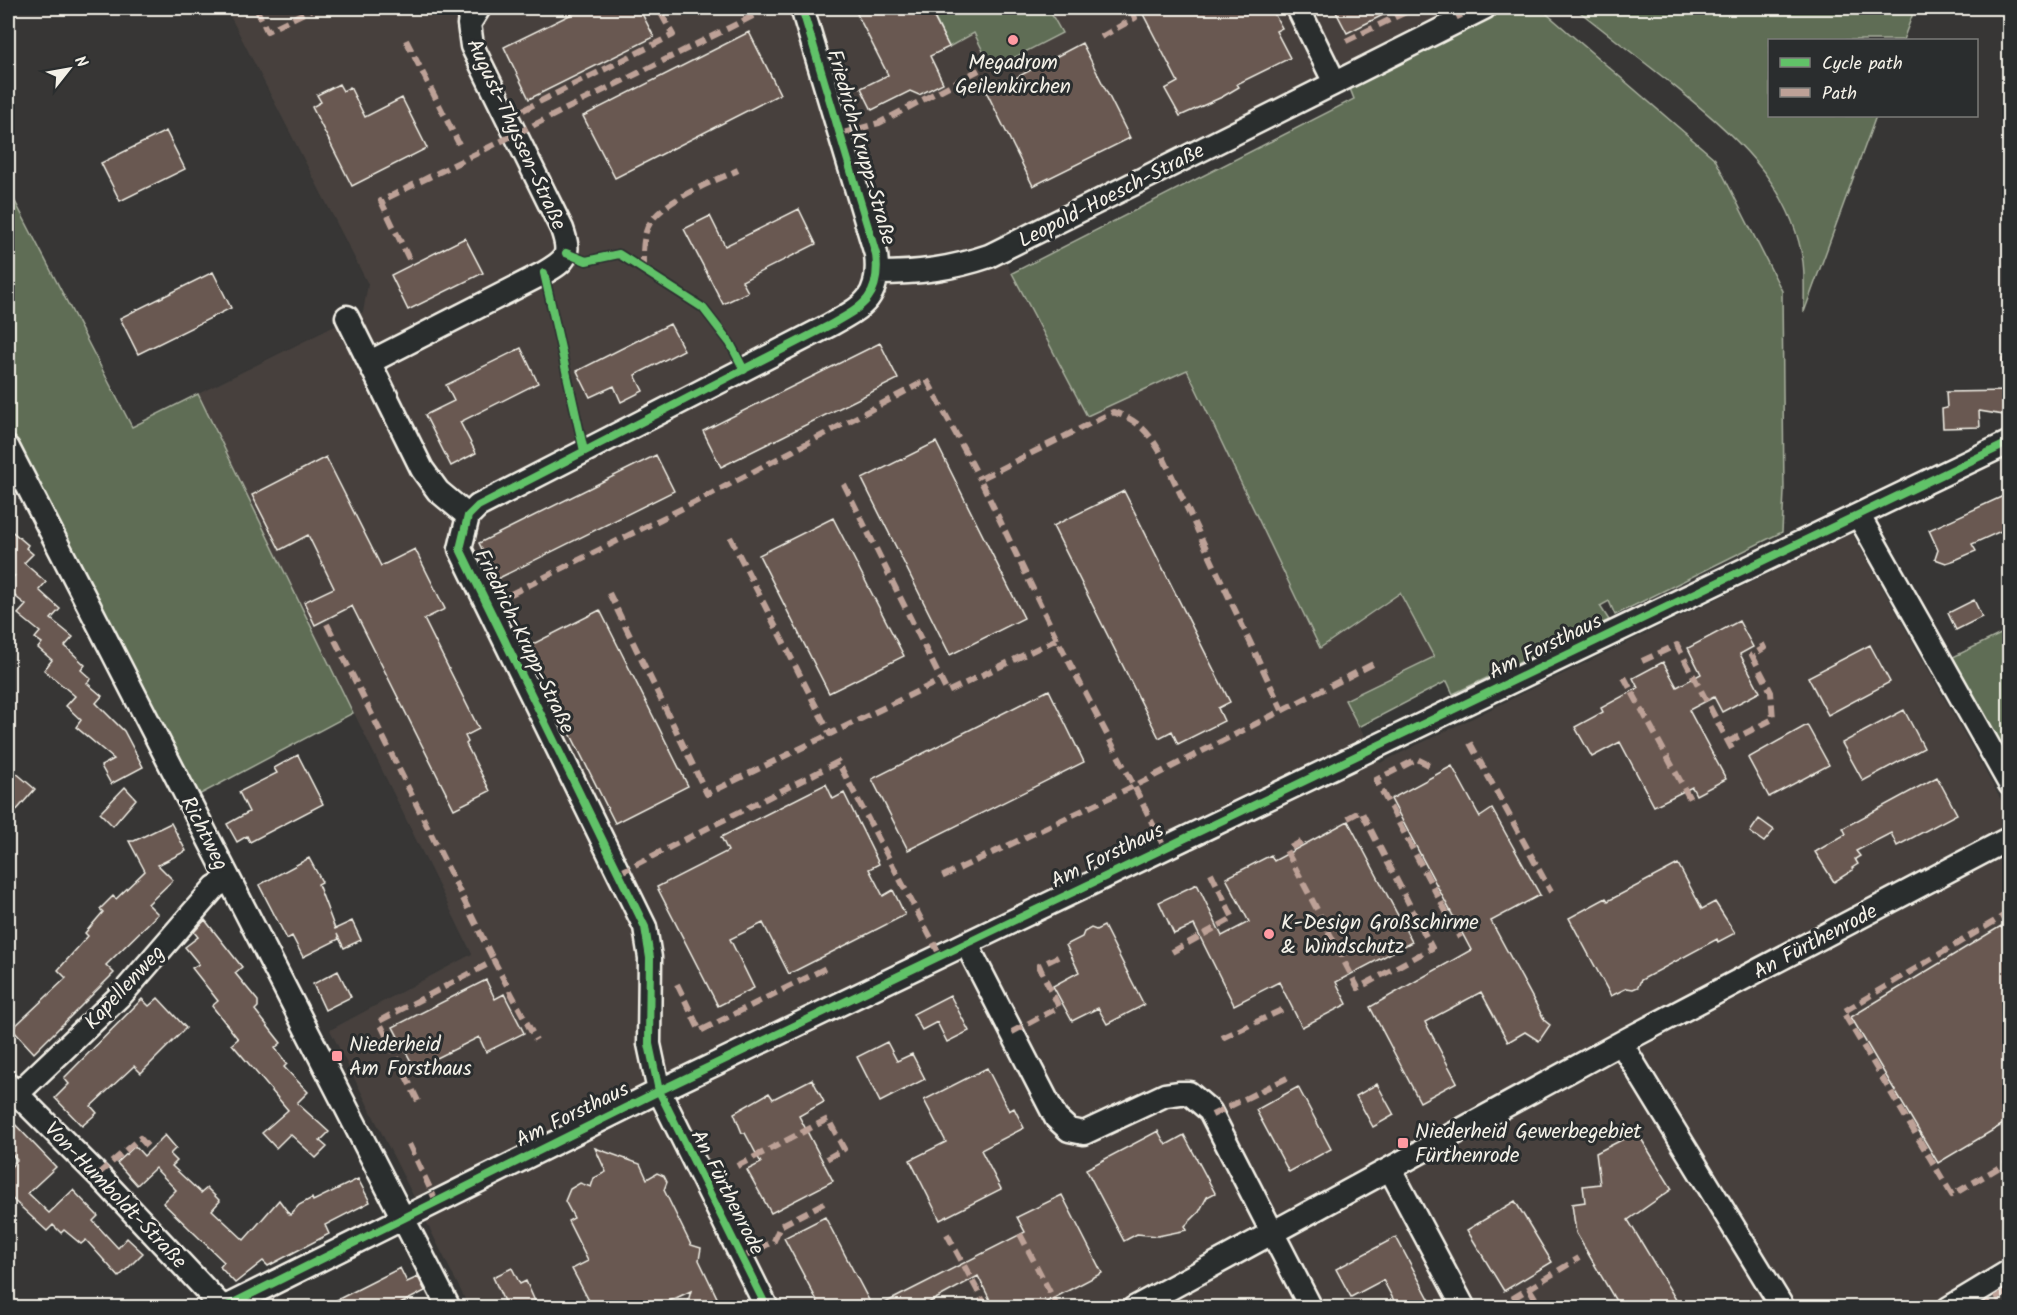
<svg xmlns="http://www.w3.org/2000/svg" width="2017" height="1315" font-family="Kalam,sans-serif">
<style>
.built{fill:#46403d}
.green{fill:#5e6d55;stroke:#a9af9e;stroke-width:1.5}
.building{fill:#695951;stroke:#f4f1e8;stroke-width:1.5}
.lines{fill:none;stroke-linecap:round;stroke-linejoin:round}
.minor-casing{stroke:#f4f1e8;stroke-width:27}
.minor{stroke:#2a2d2e;stroke-width:22}
.quiet{stroke:#bda197;stroke-width:6;stroke-dasharray:12 6;stroke-linecap:butt}
.cycleway-casing{stroke:#2a2d2e;stroke-width:11}
.cycleway{stroke:#61c268;stroke-width:8}
.poi-dot{fill:#ff9aa2;stroke:#2a2d2e;stroke-width:2}
.labels{text-anchor:middle;stroke-width:6;stroke-linejoin:round;paint-order:stroke}
.poi-label{font-size:21px;fill:#f4f1e8;stroke:#2a2d2e;text-anchor:start}
.street-label{font-size:21px;fill:#f4f1e8;stroke:#2a2d2e}
</style>
<rect width="100%" height="100%" fill="#373635"/>
<filter id="ink" filterUnits="userSpaceOnUse"><feTurbulence type="fractalNoise" baseFrequency=".0167" numOctaves="2"/><feDisplacementMap in="SourceGraphic" scale="12" xChannelSelector="R" yChannelSelector="G"/><feConvolveMatrix kernelMatrix="1 2 1 2 8 2 1 2 1" color-interpolation-filters="sRGB"/></filter>
<g filter="url(#ink)">
<path class="built" d="M226,8H1460L994,240L1087,416L1187,370L1320,647L1400,593L1434,657L1345,701L1380,763L1852,533L2009,814V1255L1926,1308L469,1307L330,1030L472,954L198,394L363,312L368,284Z"/>
<path class="green" d="M930,8H1048L1062,33L992,69L974,33L949,47Z
M1501,8H1540L1715,159L1782,291L1784,492L1782,532L1615,615L1609,601L1600,606L1609,620L1453,694L1447,681L1359,727L1345,700L1434,657L1400,593L1320,648L1187,370L1087,416L1012,273L1354,99L1349,86Z
M1575,8H1915L1903,40H1770V116H1876L1804,312C1804,296 1805,279 1803,262C1791,180 1728,130 1668,81C1637,57 1606,32 1575,8Z
M8,188L132,427L198,394L353,713L197,796L8,424Z
M2009,630V763L1953,657Z"/>
<path class="building" d="M584,8H639L654,37L529,99L504,47Z
M854,8H929L949,47L930,56L943,83L919,95L910,91L872,110L861,88L888,75Z
M1154,8H1271L1282,28L1276,31L1290,58L1237,84L1239,87L1222,97L1180,116L1165,89L1178,82L1143,14Z
M1334,8H1397L1347,33Z
M749,32L780,94L615,178L583,116Z
M1082,43L1130,138L1033,186L987,93Z
M339,84L343,91L350,87L365,117L402,98L427,148L352,186L312,107L321,102L317,95Z
M166,131L185,169L120,201L101,163Z
M799,209L816,244L742,281L748,292L723,304L684,229L710,216L725,246Z
M465,238L483,273L408,310L391,275Z
M213,272L231,308L138,354L120,318Z
M670,324L684,350L635,375L643,391L621,402L614,386L590,397L577,371Z
M880,343L898,379L721,467L703,431Z
M521,348L538,383L460,422L476,453L451,466L425,415L454,401L446,385Z
M2010,391V416L1979,411L1980,427L1943,428L1942,409L1947,408L1946,392Z
M936,442L1024,618L950,655L862,479Z
M656,455L674,491L497,579L479,543Z
M326,457L381,566L415,549L445,609L424,619L479,729L465,736L468,742L466,744L490,791L454,809L352,606L315,625L304,602L334,588L308,535L280,550L252,495Z
M1124,491L1230,702L1218,708L1224,721L1178,744L1172,731L1159,738L1053,526Z
M2010,493V527L1972,544L1976,551L1955,560L1946,563L1935,559L1938,550L1929,530Z
M833,518L904,656L829,693L759,555Z
M8,528L28,545L26,548L33,554L24,563L46,582L39,590L60,609L51,619L73,637L65,646L85,665L81,670L91,679L87,683L102,696L96,703L124,731L143,767L111,784L101,766L114,759L76,727L81,720L66,706L75,696L44,670L52,660L38,648L42,643L35,638L40,632L18,614L26,605L11,593L14,589L8,584L15,575L8,583Z
M1974,600L1982,617L1956,630L1948,613Z
M600,610L688,786L615,823L527,647Z
M1739,621L1753,647L1740,654L1760,692L1722,712L1714,697L1689,710L1726,779L1696,795L1692,787L1654,806L1620,742L1592,757L1575,727L1603,712L1601,708L1638,688L1633,678L1663,662L1677,687L1701,674L1688,648Z
M1870,645L1890,682L1828,715L1808,677Z
M1049,690L1084,762L908,850L872,779Z
M1904,710L1924,748L1863,781L1842,743Z
M1807,725L1829,765L1769,797L1748,758Z
M298,755L323,804L250,842L247,836L237,842L227,824L249,812L239,792L277,773L274,768Z
M8,766L35,789L8,820Z
M1452,766L1480,817L1492,809L1540,895L1491,921L1545,1021L1550,1025L1539,1041L1525,1032L1508,1042L1481,992L1425,1022L1457,1082L1420,1102L1370,1007L1471,950L1391,799Z
M1937,777L1957,814L1897,846L1891,833L1856,851L1860,856L1855,859L1858,864L1852,868L1853,870L1834,882L1815,852L1846,834L1843,828Z
M826,784L833,799L844,793L879,864L869,869L883,896L893,890L905,915L789,974L763,923L730,939L754,988L718,1006L657,887L728,851L721,837Z
M125,787L136,799L113,826L100,813Z
M1759,819L1774,830L1764,842L1750,832Z
M1348,821L1412,942L1336,982L1347,1004L1302,1027L1279,982L1234,1005L1194,925L1174,934L1159,902L1197,884L1222,936L1249,922L1226,878L1271,855L1274,861Z
M171,823L186,851L158,865L173,880L148,904L158,914L106,965L114,973L34,1053L12,1029L66,978L58,970L88,936L85,933L103,912L100,909L113,896L116,899L145,871L129,841H134Z
M309,858L322,882L318,884L335,929L352,921L361,940L344,948L337,934L339,939L303,957L292,936L287,939L259,885Z
M1678,864L1702,909L1715,902L1735,933L1718,942L1717,939L1641,980L1638,987L1633,989L1627,988L1611,996L1569,918L1606,898L1608,901Z
M205,920L242,967L235,973L258,1001V1007L255,1010L281,1043L275,1048L287,1064L284,1067L308,1092L297,1103L329,1132L320,1141L327,1147L316,1158L290,1134L276,1148L262,1133L288,1110L232,1044L238,1039L212,1006L218,1001L192,968L199,964L185,947L198,937L194,932Z
M1104,926L1144,1005L1107,1024L1098,1008L1072,1021L1053,986L1079,972L1066,945L1082,937L1084,932L1091,928L1096,930Z
M2001,926L2010,940V1120L1938,1163L1851,1017Z
M338,971L351,997L325,1010L313,984Z
M486,980L495,999L504,994L524,1033L486,1052L479,1037L415,1069L393,1027Z
M950,995L969,1031L947,1042L937,1022L922,1030L913,1014Z
M158,998L186,1028L141,1073L134,1066L91,1106L97,1113L82,1126L55,1098L69,1084L64,1078L142,999L149,1006Z
M887,1042L897,1061L912,1054L925,1079L880,1102L857,1057Z
M987,1068L1009,1111L1014,1108L1024,1128L981,1150L1001,1189L940,1220L910,1160L946,1142L924,1100Z
M812,1079L824,1102L799,1116L833,1181L771,1213L747,1170L761,1163L745,1133H742L734,1113L769,1093L773,1099Z
M1377,1084L1394,1115L1373,1127L1356,1096Z
M1298,1087L1331,1149L1289,1172L1256,1110Z
M8,1117L56,1167L28,1193L49,1213L73,1190L98,1216L93,1221L118,1248L127,1238L143,1253L119,1277L86,1240L81,1244L64,1230L61,1233L53,1225L47,1231L8,1195V1170L17,1160L8,1150Z
M1158,1131L1166,1145L1184,1135L1215,1193L1207,1197L1199,1212L1185,1226L1187,1230L1158,1236L1137,1234L1124,1241L1086,1169Z
M1637,1132L1672,1189L1628,1220L1681,1308H1620L1576,1233L1572,1204L1585,1202L1583,1186L1600,1184L1596,1153Z
M165,1135L176,1148L170,1154L177,1161L172,1166L201,1193L207,1188L220,1201L212,1210L244,1240L279,1200L290,1215L299,1205L312,1198L313,1201L358,1179L370,1202L325,1225L329,1234L268,1266L263,1261L235,1283L220,1267L224,1262L163,1203L176,1190L155,1168L137,1185L117,1163L135,1146L144,1156Z
M595,1148L640,1164L647,1179L657,1173L664,1176L667,1182L664,1190L691,1245L701,1248L699,1260L722,1308H686L691,1291L657,1307L647,1304L646,1308H593L572,1269L588,1261L568,1221L574,1218L565,1201L570,1189L580,1183L591,1187L594,1178L606,1172Z
M1062,1195L1102,1273L1035,1308H994L978,1276L919,1308H875L1025,1232L1017,1217Z
M1515,1201L1552,1262L1504,1291L1467,1230Z
M825,1217L873,1308H821L784,1238Z
M1396,1237L1434,1308H1398L1383,1280L1351,1297L1336,1269Z
M400,1268L407,1282L418,1277L425,1291L392,1308H321Z
M512,1268L520,1284L526,1281L538,1308H507L493,1277Z"/>
<g class="lines">
<g class="minor-casing">
<path id="minor" d="M1335,83L1484,8
M878,273C917,273 951,269 989,256L1335,83L1298,8
M347,317L422,469L438,491L468,516
M370,362L544,273C567,260 571,255 562,229L472,46L469,24L479,8
M8,448L449,1308
M1859,516L2010,784
M967,945L1056,1118L1069,1130L1084,1133L1165,1095L1180,1093H1189L1210,1111L1311,1308
M1621,1043L1783,1308
M8,1085L102,1179L223,1308
M17,1094L123,993L215,887L229,879
M1390,1169L1464,1308
M223,1308L659,1091L2010,442
M767,1308L659,1091L649,1044L650,958L645,927L460,549L468,516L478,506L830,325C864,306 881,297 876,254L802,8
M1134,1308L1628,1039L2010,838
M1949,1308L2010,1271"/>
</g>
<use href="#minor" class="minor"/>
<path class="quiet" d="M256,8L267,31L314,8
M1455,8L1461,20
M1101,37L1135,18L1132,10L1137,8
M406,40L459,144
M1346,41L1414,8
M507,118L673,35L658,8
M840,134L879,123L979,70
M409,259L381,201L769,8
M643,269C643,254 642,235 650,223C665,199 713,182 738,170
M2001,360H2010
M844,484L947,692L1057,639L1134,786L937,879
M730,537L830,734L941,680
M609,593L707,794L830,734
M511,594L709,495L927,380L980,479
M327,624L494,961
M1057,639L980,479L1113,412C1140,420 1151,435 1164,459L1282,710
M1642,661L1677,645L1733,751
M1624,677L1690,799
M1728,742L1773,719L1771,692L1752,655L1764,648L1761,642
M1470,743L1551,892
M1429,765L1417,759L1376,780L1460,938
M1301,842L1286,850L1358,988L1432,948L1361,811L1346,819
M1164,847L1134,786L1375,663
M619,873L838,762L941,957
M2010,912L1843,1012L1952,1195L2010,1161
M1172,952L1233,918L1210,871
M677,984L700,1031L828,967
M1012,1032L1059,1007L1039,966L1062,955
M1222,1038L1286,1008
M418,1101L379,1021L494,961L536,1040
M1212,1115L1289,1077
M409,1144L436,1201
M737,1166L828,1119L844,1149L826,1159
M98,1174L140,1138L150,1149
M947,1234L987,1308
M1020,1234L1058,1308
M742,1258L774,1241L780,1226L824,1203
M1529,1288L1541,1308
M1497,1308L1579,1258
M1980,1308L2010,1290"/>
<g class="cycleway-casing">
<path id="cycleway" d="M566,253L586,261L619,254L703,308L730,343L744,370
M544,273L584,451
M223,1308L659,1091L2010,442
M767,1308L659,1091L649,1044L650,958L645,927L460,549L468,516L478,506L830,325C864,306 881,297 876,254L802,8"/>
</g>
<use href="#cycleway" class="cycleway"/>
</g>
</g>
<g class="poi-dot">
<circle cx="1013" cy="40" r="6"/>
<circle cx="1269" cy="934" r="6"/>
<rect x="331" y="1050" width="12" height="12" rx="3"/>
<rect x="1397" y="1137" width="12" height="12" rx="3"/>
</g>
<g class="labels">
<g class="poi-label">
<text x="1013" y="69" text-anchor="middle">Megadrom<tspan x="1013" dy="24">Geilenkirchen</tspan></text>
<text x="1281" y="929">K-Design Großschirme<tspan x="1281" dy="24">&amp; Windschutz</tspan></text>
<text x="349" y="1051">Niederheid<tspan x="349" dy="24">Am Forsthaus</tspan></text>
<text x="1415" y="1138">Niederheid Gewerbegebiet<tspan x="1415" dy="24">Fürthenrode</tspan></text>
</g>
<g class="street-label">
<text transform="translate(517 134) rotate(65)" y="7">August-Thyssen-Straße</text>
<text transform="translate(862 147) rotate(74)" y="7">Friedrich-Krupp-Straße</text>
<text transform="translate(1111 195) rotate(-27)" y="7">Leopold-Hoesch-Straße</text>
<text transform="translate(525 641) rotate(64)" y="7">Friedrich-Krupp-Straße</text>
<text transform="translate(1545 646) rotate(-26)" y="7">Am Forsthaus</text>
<text transform="translate(205 833) rotate(63)" y="7">Richtweg</text>
<text transform="translate(1107 855) rotate(-26)" y="7">Am Forsthaus</text>
<text transform="translate(1815 941) rotate(-28)" y="7">An Fürthenrode</text>
<text transform="translate(124 987) rotate(-47)" y="7">Kapellenweg</text>
<text transform="translate(572 1114) rotate(-26)" y="7">Am Forsthaus</text>
<text transform="translate(728 1192) rotate(63)" y="7">An Fürthenrode</text>
<text transform="translate(116 1195) rotate(46)" y="7">Von-Humboldt-Straße</text>
</g>
</g>
<rect width="2017" height="1315" fill="none" stroke="#2a2d2e" stroke-width="30"/>
<rect x="15" y="15" width="1987" height="1285" fill="none" stroke="#f4f1e8" stroke-width="2" filter="url(#ink)"/>
<rect x="1768" y="39" width="210" height="78" fill="#2a2d2e" stroke="#7b7b78" stroke-width="1.5"/>
<rect x="1780" y="58" width="30" height="9" fill="#61c268" stroke="#7b7b78" stroke-width="1.5"/>
<text x="1822" y="69" font-size="18" fill="#f4f1e8">Cycle path</text>
<rect x="1780" y="88" width="30" height="9" fill="#bda197" stroke="#7b7b78" stroke-width="1.5"/>
<text x="1822" y="99" font-size="18" fill="#f4f1e8">Path</text>
<g transform="translate(69 69) rotate(59)" stroke="#2a2d2e" stroke-width="4.5" paint-order="stroke">
<path d="M0-4.5L10 22L0 15L-10 22Z" fill="#f4f1e8"/>
<text y="-9" font-size="16" font-weight="bold" text-anchor="middle" fill="#f4f1e8">N</text>
</g>
</svg>
